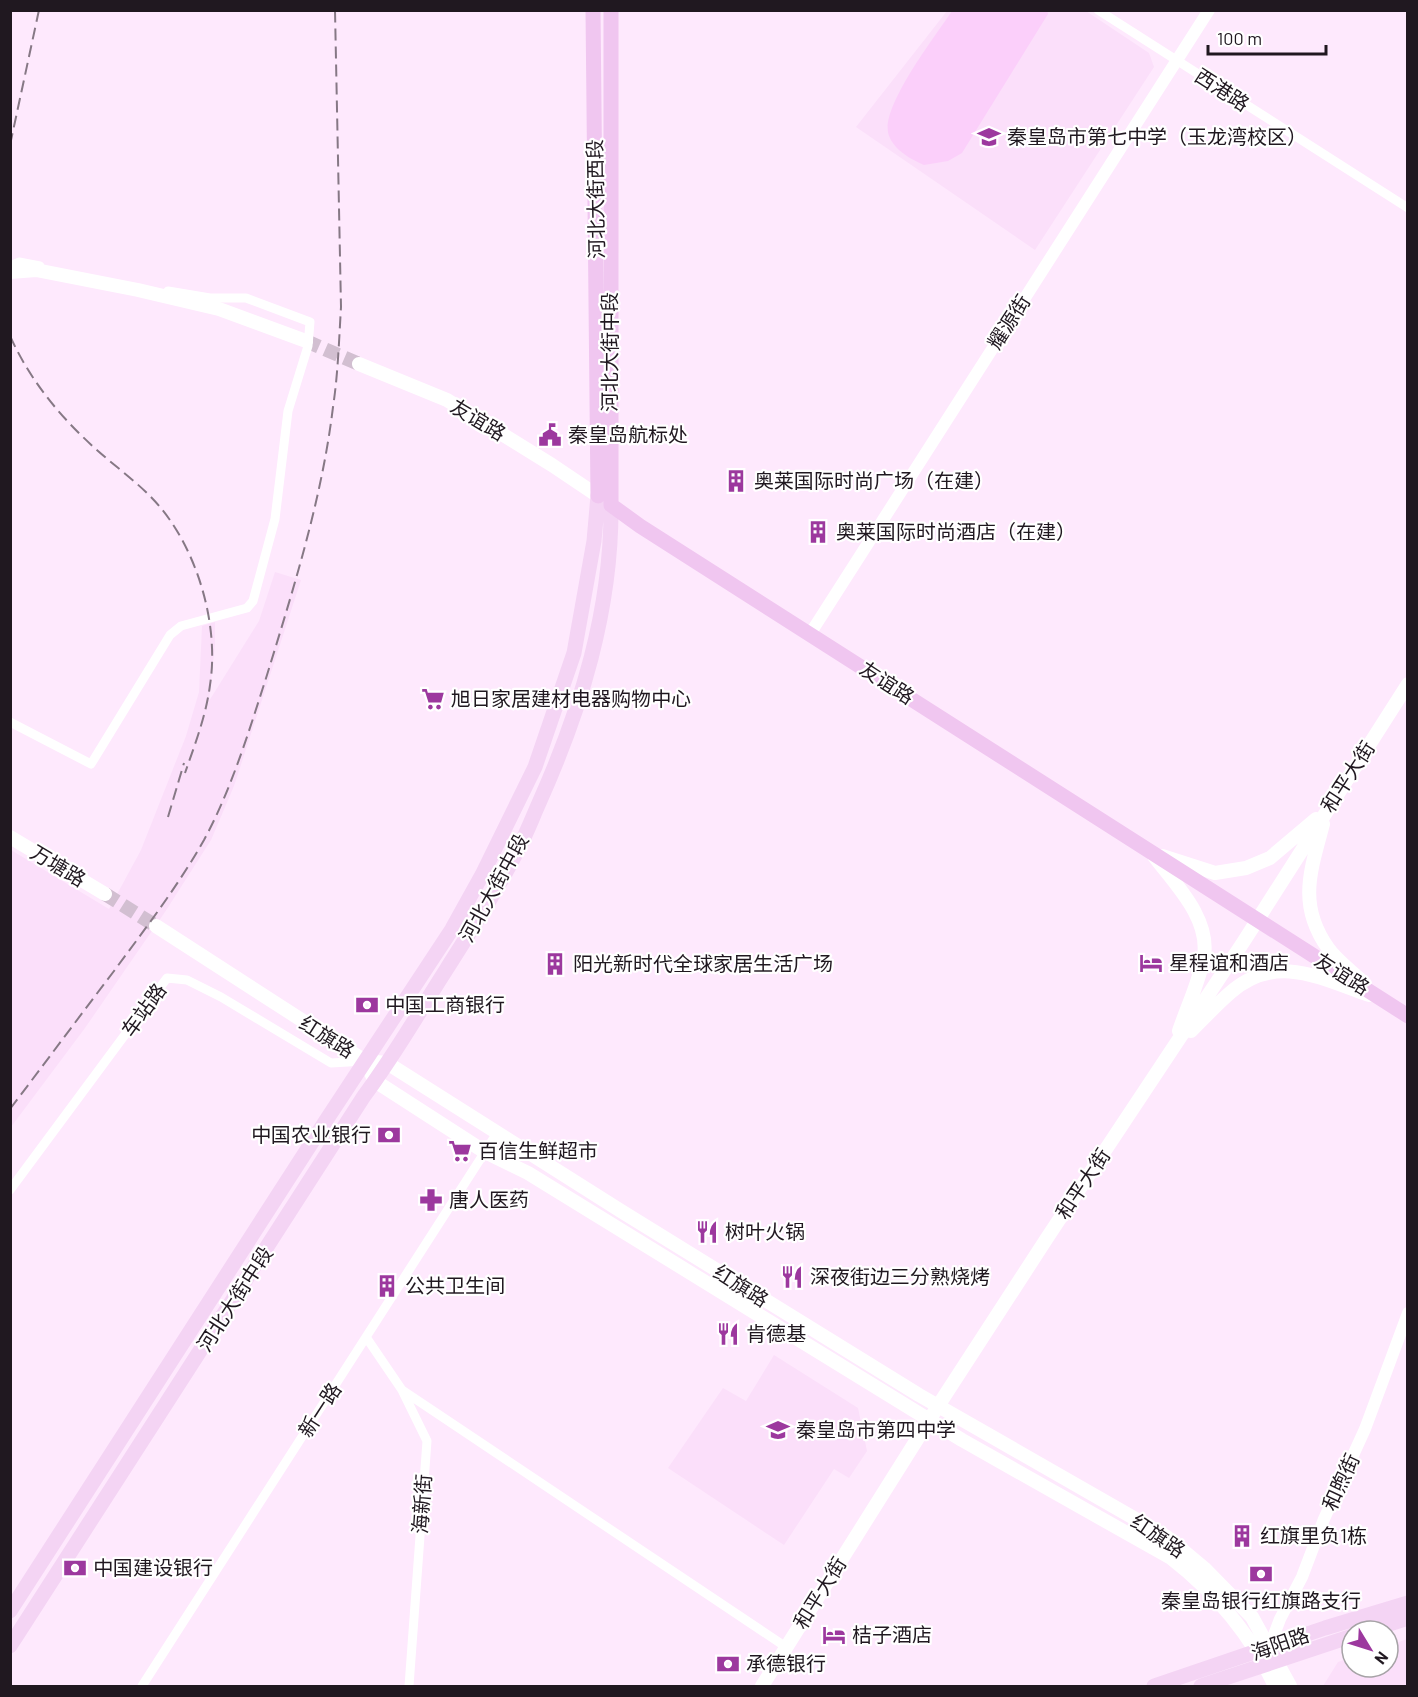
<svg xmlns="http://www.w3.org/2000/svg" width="1418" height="1697" font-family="Barlow,'Noto Sans SC',sans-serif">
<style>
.built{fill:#fbdffa}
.green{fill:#fbcffa}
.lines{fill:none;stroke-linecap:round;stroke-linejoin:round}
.secondary-tunnel{stroke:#d2bfd1;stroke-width:14;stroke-dasharray:14 7;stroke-linecap:butt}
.minor{stroke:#fff;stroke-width:9}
.tertiary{stroke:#fff;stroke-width:12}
.secondary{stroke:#fff;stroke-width:14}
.primary{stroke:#f4d4f4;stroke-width:15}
.trunk{stroke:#f0c6f0;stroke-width:15}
.rail{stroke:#867885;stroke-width:2;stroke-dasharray:12 6;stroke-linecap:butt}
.labels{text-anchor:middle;stroke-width:4.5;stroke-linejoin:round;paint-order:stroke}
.street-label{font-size:20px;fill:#201820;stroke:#fff}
.poi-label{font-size:20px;fill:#201820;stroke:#fff;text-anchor:start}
</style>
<rect width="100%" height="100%" fill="#fee9fd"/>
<path class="built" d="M947,11H1086L1149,53L1154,67L1035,250L856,127Z
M275,572L301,580L234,786L211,840L165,912L85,1028L11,1127V850L109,909L141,850L186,736L199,692L202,626L215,622V644L209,701L259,621Z
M774,1355L858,1408L867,1451L849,1478L834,1469L784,1545L668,1468L723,1388L746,1401Z
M1407,1639V1686H1323L1338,1662L1352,1657V1667H1388V1646Z"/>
<path class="green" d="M952,11L1047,10L1048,14L962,153L948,161L924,165C910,159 891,148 888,132C883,104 936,35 952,11Z"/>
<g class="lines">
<path class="secondary-tunnel" d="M306,341L359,364
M105,894L156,926"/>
<path class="minor" d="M1098,10L1408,208
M10,266L19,262L40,266
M10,722L91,764L170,635L181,626L247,608L253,601L275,519L288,411L308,346L310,322L246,298H210L168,291
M10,1190L167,978L187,980L221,997L331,1063L365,1061
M366,1337L402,1390L427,1441L409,1686
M402,1390L786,1647
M142,1686L497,1133"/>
<path class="tertiary" d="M810,634L1209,10
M1269,1648L1280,1619L1302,1577L1324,1519L1365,1429L1408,1313"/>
<path class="secondary" d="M10,272L36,270L138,290L219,309L306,341
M359,364L447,400L552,465L604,500
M1323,824C1311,870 1297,904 1328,948C1337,961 1353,972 1365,984
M10,837L105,894
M1154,856C1175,884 1210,918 1204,956C1200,980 1187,1007 1179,1031
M1162,856L1215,873L1246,868L1270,858L1316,819
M156,926L365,1061L387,1063L621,1211L919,1395L1167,1537L1204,1568L1252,1617L1290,1686
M1191,1031C1204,1018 1217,1004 1231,992C1276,953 1320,978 1369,995
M365,1061L375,1081L485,1152L528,1173L962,1440L1171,1558C1216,1593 1251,1635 1275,1686
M762,1686L938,1406L1047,1238L1244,941L1408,684"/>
<path class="primary" d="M10,1611L325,1122L452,929L482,875L535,767L574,653L594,541L598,496
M1367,1631L1408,1618
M10,1646L364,1096C394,1056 419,1012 446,970C469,933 494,896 514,857C524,840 531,821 539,803C581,709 612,609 611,505
M1154,1686L1325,1628L1408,1603
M1201,1686L1352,1636"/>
<path class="trunk" d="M593,10L598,496
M611,10V505L640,526L1408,1016"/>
<path class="rail" d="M10,145L39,10
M10,336C31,382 61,418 98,451C115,466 134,480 150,496C195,541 220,622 210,685C206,716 195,744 185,773
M168,817L184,763
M10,1109C45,1063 79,1017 114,971C145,929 178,886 204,840C232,788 249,731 267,675C294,587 322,498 333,407C338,374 339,340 341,307L335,10"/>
</g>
<defs>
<g id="school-bare" transform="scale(1.8)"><path d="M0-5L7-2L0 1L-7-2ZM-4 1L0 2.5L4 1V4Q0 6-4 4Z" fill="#9c389e" stroke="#fff" stroke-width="2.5" paint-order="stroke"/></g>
<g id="civic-bare" transform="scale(1.8)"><path d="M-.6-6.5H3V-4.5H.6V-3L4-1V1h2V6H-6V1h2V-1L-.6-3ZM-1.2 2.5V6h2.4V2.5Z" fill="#9c389e" stroke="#fff" stroke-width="2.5" paint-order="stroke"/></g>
<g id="building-bare" transform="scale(1.8)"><path d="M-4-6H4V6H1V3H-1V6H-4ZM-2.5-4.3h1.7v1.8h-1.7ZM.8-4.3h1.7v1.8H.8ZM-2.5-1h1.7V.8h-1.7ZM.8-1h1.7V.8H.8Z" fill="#9c389e" stroke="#fff" stroke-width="2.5" paint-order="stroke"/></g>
<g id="supermarket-bare" transform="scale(1.8)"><path d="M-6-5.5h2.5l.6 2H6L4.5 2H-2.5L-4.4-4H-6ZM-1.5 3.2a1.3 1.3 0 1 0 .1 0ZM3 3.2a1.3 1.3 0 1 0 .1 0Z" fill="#9c389e" stroke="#fff" stroke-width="2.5" paint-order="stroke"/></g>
<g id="hotel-bare" transform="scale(1.8)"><path d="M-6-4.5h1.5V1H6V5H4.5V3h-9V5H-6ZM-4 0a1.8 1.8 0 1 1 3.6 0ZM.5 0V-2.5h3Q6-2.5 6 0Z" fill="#9c389e" stroke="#fff" stroke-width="2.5" paint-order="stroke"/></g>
<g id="bank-bare" transform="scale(1.8)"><path d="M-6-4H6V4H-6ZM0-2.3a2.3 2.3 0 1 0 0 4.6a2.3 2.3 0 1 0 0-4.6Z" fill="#9c389e" stroke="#fff" stroke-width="2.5" paint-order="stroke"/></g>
<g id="pharmacy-bare" transform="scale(1.8)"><path d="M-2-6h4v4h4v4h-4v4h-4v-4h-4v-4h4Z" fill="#9c389e" stroke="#fff" stroke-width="2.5" paint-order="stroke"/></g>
<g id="restaurant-bare" transform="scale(1.8)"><path d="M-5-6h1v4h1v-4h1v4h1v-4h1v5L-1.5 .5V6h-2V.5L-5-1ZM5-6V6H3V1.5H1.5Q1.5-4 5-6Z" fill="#9c389e" stroke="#fff" stroke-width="2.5" paint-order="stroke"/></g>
</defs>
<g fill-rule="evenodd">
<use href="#school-bare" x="989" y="137"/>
<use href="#civic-bare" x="550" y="435"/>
<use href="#building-bare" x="736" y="481"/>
<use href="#building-bare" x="818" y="532"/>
<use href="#supermarket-bare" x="433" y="699"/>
<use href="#hotel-bare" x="1151" y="963"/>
<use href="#building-bare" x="555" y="964"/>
<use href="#bank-bare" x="367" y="1005"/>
<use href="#bank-bare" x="389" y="1135"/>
<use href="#supermarket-bare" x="460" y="1151"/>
<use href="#pharmacy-bare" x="431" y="1200"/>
<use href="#restaurant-bare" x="707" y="1232"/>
<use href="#restaurant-bare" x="792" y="1277"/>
<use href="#building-bare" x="387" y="1286"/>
<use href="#restaurant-bare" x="728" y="1334"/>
<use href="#school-bare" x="778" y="1430"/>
<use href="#building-bare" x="1242" y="1536"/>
<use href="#bank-bare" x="75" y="1568"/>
<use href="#bank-bare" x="1261" y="1574"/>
<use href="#hotel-bare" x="834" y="1635"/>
<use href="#bank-bare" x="728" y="1664"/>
</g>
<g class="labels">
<g class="street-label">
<text transform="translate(1222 90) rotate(33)" y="7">西港路</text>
<text transform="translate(596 199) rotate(-91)" y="7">河北大街西段</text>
<text transform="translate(1009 322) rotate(-57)" y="7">耀源街</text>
<text transform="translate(610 352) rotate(-90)" y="7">河北大街中段</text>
<text transform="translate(478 420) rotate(31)" y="7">友谊路</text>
<text transform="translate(887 683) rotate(33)" y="7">友谊路</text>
<text transform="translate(1348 777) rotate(-57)" y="7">和平大街</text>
<text transform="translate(58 866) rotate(31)" y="7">万塘路</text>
<text transform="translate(494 888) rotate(-61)" y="7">河北大街中段</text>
<text transform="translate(1342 974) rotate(32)" y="7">友谊路</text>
<text transform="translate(144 1010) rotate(-54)" y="7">车站路</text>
<text transform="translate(327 1037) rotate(32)" y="7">红旗路</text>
<text transform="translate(1083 1184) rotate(-56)" y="7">和平大街</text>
<text transform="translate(741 1286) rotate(32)" y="7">红旗路</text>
<text transform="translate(235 1299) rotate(-57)" y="7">河北大街中段</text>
<text transform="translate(320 1410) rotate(-57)" y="7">新一路</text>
<text transform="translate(1341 1482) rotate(-65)" y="7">和煦街</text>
<text transform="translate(422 1504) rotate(-86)" y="7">海新街</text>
<text transform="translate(1158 1536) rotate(34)" y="7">红旗路</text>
<text transform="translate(820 1593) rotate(-58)" y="7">和平大街</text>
<text transform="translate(1280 1644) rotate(-19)" y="7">海阳路</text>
</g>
<g class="poi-label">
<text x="1007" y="144">秦皇岛市第七中学（玉龙湾校区）</text>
<text x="568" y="442">秦皇岛航标处</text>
<text x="754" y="488">奥莱国际时尚广场（在建）</text>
<text x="836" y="539">奥莱国际时尚酒店（在建）</text>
<text x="451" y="706">旭日家居建材电器购物中心</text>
<text x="1169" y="970">星程谊和酒店</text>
<text x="573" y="971">阳光新时代全球家居生活广场</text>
<text x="385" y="1012">中国工商银行</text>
<text x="371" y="1142" text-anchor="end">中国农业银行</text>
<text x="478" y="1158">百信生鲜超市</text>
<text x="449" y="1207">唐人医药</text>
<text x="725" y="1239">树叶火锅</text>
<text x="810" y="1284">深夜街边三分熟烧烤</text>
<text x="405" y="1293">公共卫生间</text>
<text x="746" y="1341">肯德基</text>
<text x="796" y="1437">秦皇岛市第四中学</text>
<text x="1260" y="1543">红旗里负1栋</text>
<text x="93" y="1575">中国建设银行</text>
<text x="1261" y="1608" text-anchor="middle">秦皇岛银行红旗路支行</text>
<text x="852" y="1642">桔子酒店</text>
<text x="746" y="1671">承德银行</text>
</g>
</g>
<rect width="1418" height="1697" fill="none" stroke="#201820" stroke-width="24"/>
<g transform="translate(1370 1649) rotate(128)"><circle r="28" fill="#ffffff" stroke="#a6a3a6" stroke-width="1.5"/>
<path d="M0-4.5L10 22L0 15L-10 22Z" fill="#9c389e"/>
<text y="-9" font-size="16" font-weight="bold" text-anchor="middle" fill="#201820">N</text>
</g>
<path d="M1208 45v9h118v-9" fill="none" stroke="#201820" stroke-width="3"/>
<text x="1217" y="45" font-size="18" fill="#201820" stroke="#ffffff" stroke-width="4.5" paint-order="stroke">100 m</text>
</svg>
